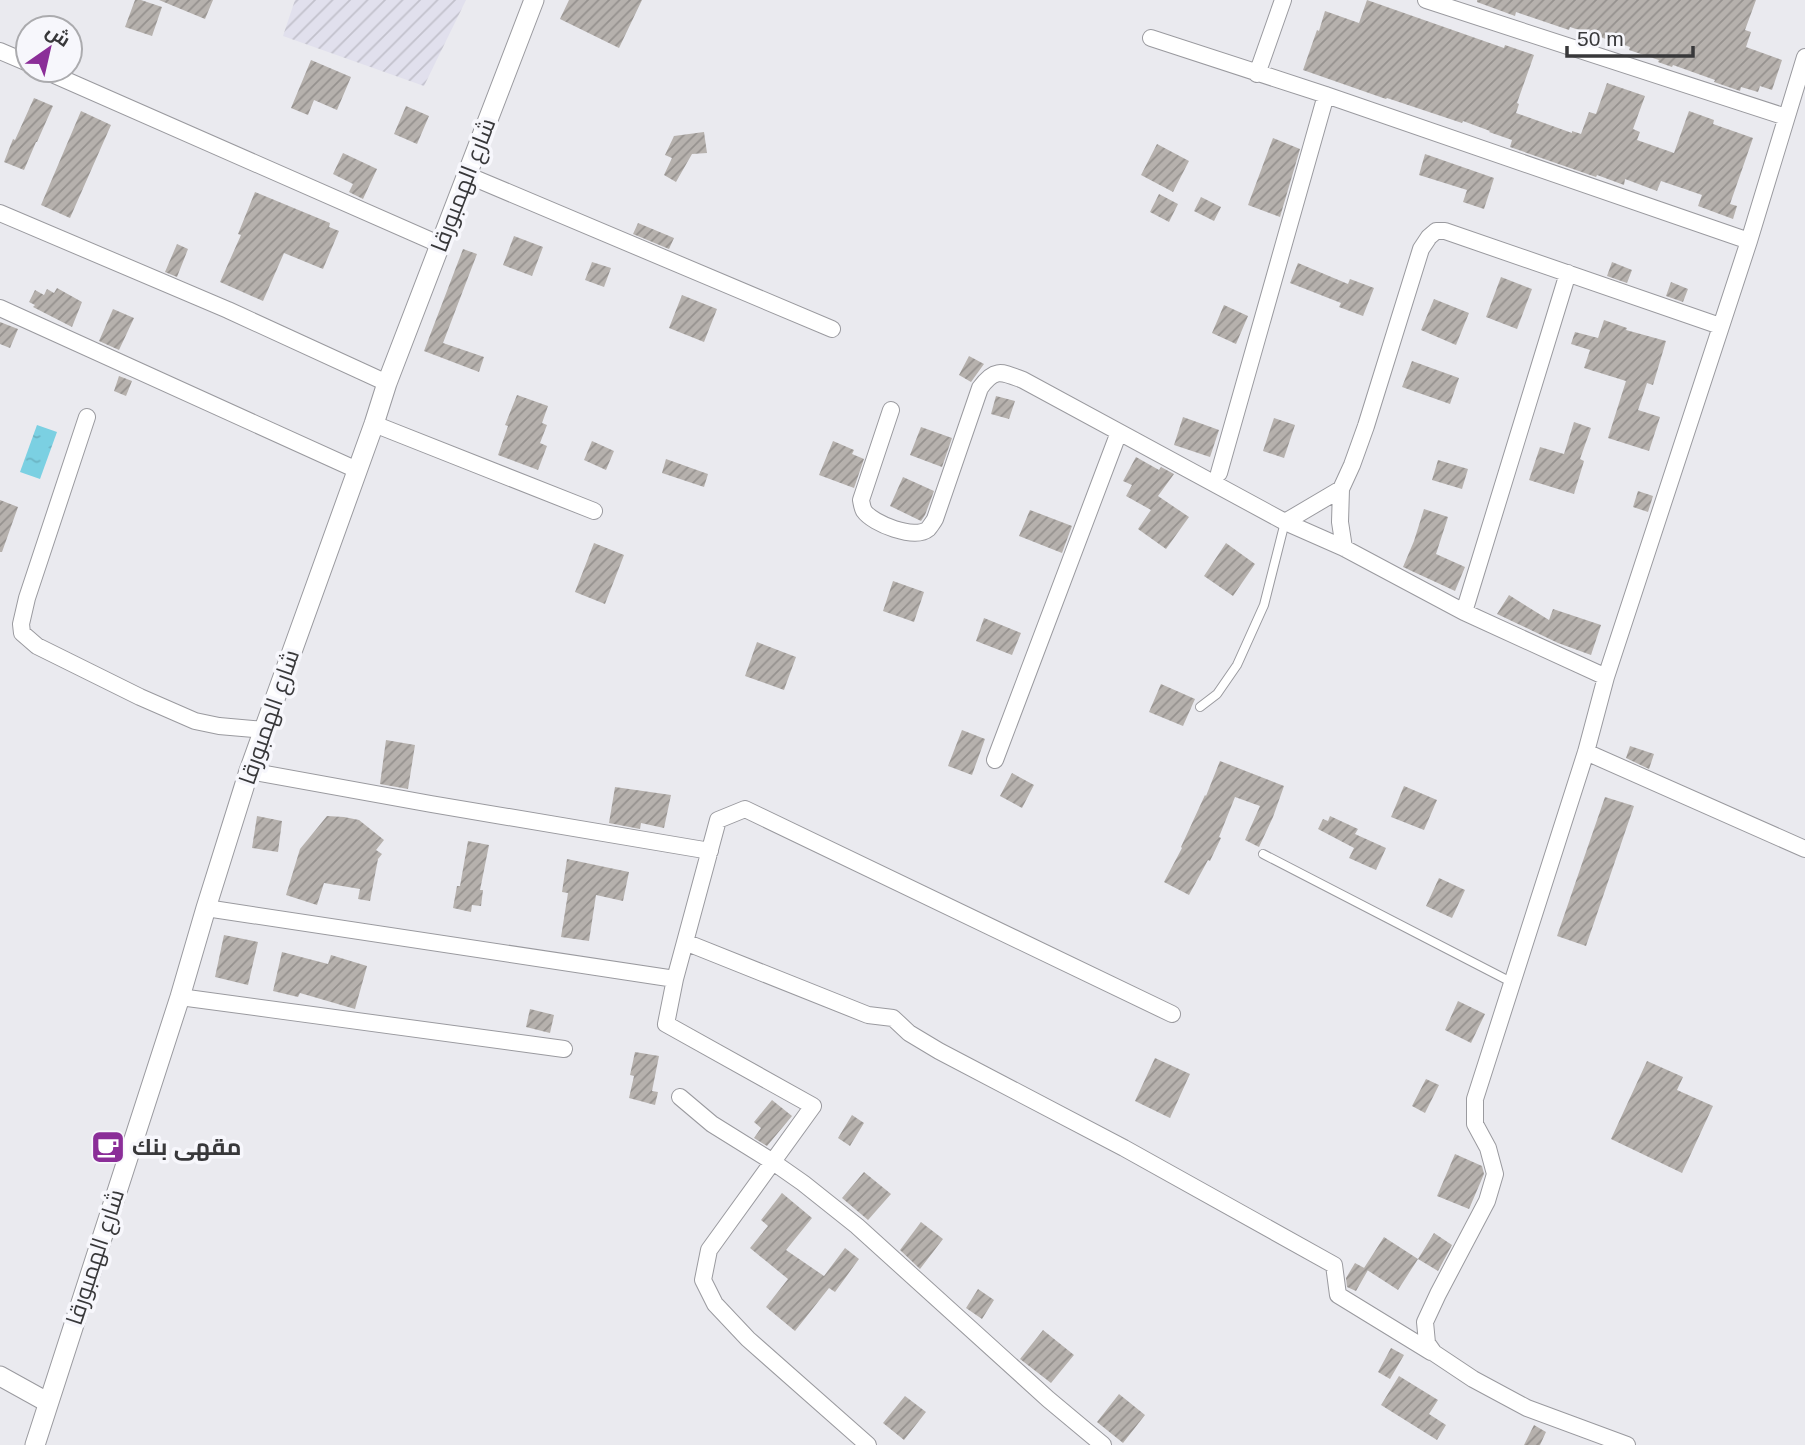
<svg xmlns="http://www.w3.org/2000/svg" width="1805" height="1445" font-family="Arial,Cairo,sans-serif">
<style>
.industrial{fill:url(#industrial-furrows)}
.water{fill:url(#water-ripples)}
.building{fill:url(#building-hatch)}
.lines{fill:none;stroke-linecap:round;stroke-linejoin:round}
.service-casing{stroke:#9a9a9f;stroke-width:10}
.minor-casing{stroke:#9a9a9f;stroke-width:18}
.tertiary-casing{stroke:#9a9a9f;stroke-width:21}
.service{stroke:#fff;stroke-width:8}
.minor{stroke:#fff;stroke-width:16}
.tertiary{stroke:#fff;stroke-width:19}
.labels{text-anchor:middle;stroke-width:7;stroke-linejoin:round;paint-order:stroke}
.street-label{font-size:23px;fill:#38383a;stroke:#f7f7fc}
.poi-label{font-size:23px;font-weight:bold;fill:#38383a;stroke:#f7f7fc;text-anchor:start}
</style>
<defs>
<pattern id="industrial-furrows" width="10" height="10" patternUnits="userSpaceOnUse" patternTransform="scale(1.75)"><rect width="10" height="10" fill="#e1e0ed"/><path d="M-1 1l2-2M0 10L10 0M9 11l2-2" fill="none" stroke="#c2c1cc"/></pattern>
<pattern id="water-ripples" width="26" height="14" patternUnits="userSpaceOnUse" patternTransform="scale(1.75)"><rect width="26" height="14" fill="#7bd0e2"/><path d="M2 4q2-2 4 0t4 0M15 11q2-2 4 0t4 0" fill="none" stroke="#6bb3c3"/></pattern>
<pattern id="building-hatch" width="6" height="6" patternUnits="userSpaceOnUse" patternTransform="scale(1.75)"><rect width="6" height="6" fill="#b6b1ad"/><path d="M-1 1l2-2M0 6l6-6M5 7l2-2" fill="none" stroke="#95918e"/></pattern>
</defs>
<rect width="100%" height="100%" fill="#eaeaef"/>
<path class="industrial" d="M295,0H466L424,86L283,36Z"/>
<path class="water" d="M37,425L57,432L40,479L20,472Z"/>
<path class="building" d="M135,0H141L162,7L152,36L125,27Z
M159,0H213L205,19Z
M569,0H642L619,48L560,19Z
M1367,0L1504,48L1505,45L1534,55L1517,103L1519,104L1516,113L1572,133V131L1581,134L1589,112L1596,114L1607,83L1645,96L1633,129L1640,132L1637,140L1674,153L1689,111L1714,120L1713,124L1753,138L1730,204L1737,206L1733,219L1698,206L1702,195L1661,181L1657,191L1625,179L1624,185L1597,175L1596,177L1510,147L1512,140L1489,132L1490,131L1463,121L1462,123L1387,98L1386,99L1303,70L1317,30L1319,31L1325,11L1359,23Z
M1477,0H1756L1745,30L1751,32L1746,47L1782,60L1772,90L1760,86L1758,92L1741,87L1740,91L1714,82L1715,80L1673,65L1672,67L1658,62L1659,60L1629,50L1630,47L1570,27L1569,30L1516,12L1515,16L1477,2Z
M311,60L351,77L337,110L314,100L308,115L291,108Z
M34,98L53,106L37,142H36L24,170L4,162L13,139L15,140Z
M406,106L429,116L417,144L394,134Z
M81,111L111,125L70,218L41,205Z
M704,132L707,153L692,154L676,182L664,175L672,158L665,155L674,136Z
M1273,138L1300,149L1280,217L1248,205Z
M1157,144L1189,161L1173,192L1141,175Z
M343,153L377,169L363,199L349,192L353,184L333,174Z
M1425,154L1494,178L1484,209L1463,202L1467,190L1419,175Z
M255,192L330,223L329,227L339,231L323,269L284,253L263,301L220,282L241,235L238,234Z
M1159,194L1178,204L1169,222L1150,212Z
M1201,197L1221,207L1214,221L1194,211Z
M638,223L674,238L669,249L633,234Z
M514,236L543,247L532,276L503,265Z
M177,244L188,249L177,277L165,272Z
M463,249L477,254L443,343L484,357L479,372L424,351Z
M592,262L611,268L604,287L585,280Z
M1612,262L1632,270L1627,283L1607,276Z
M1298,263L1348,284L1350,279L1374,288L1363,316L1339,307L1341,303L1290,283Z
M1501,277L1532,289L1517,329L1486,317Z
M1671,282L1688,289L1683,302L1666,296Z
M57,288L82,302L72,327L33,307L35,305L29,302L35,290L44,295L47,289L54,293Z
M682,295L717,309L704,342L669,328Z
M1434,299L1469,313L1456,345L1421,330Z
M1224,305L1248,316L1236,344L1212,333Z
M113,309L134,318L119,350L99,341Z
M1604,320L1627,328L1626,330L1666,341L1653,385L1647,383L1638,410L1660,417L1649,451L1608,438L1626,381L1584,368L1590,350L1571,344L1575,332L1598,338Z
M0,322L18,329L10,348L0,344Z
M969,356L984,364L971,382L959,375Z
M1412,361L1459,378L1450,404L1402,387Z
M119,376L132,381L126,396L114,391Z
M517,395L548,406L542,423L547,425L540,443L547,446L538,470L498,455L508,426L505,425Z
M996,396L1015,401L1009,419L991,414Z
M1183,417L1219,430L1210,457L1174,445Z
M1274,418L1295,425L1284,458L1263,451Z
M1574,422L1591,428L1580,459L1584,461L1574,494L1529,480L1540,447L1564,454Z
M921,427L952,438L942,467L910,455Z
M592,441L614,451L606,470L584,460Z
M833,441L854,450L852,454L864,459L854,488L819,475Z
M1136,457L1159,470L1161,467L1174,474L1158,496L1189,517L1166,549L1138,529L1151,510L1126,496L1132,485L1123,481Z
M666,459L708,474L704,487L662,473Z
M1438,460L1468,469L1462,489L1432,480Z
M903,477L934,491L925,515L921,521L890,506Z
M1638,491L1653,496L1648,512L1633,507Z
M0,500L18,507L2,552H0Z
M1424,509L1448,517L1436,554L1465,567L1455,591L1403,567L1414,541Z
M1030,510L1072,526L1062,553L1019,536Z
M594,543L624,555L605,604L575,592Z
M1226,543L1255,564L1233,596L1204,576Z
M893,581L924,592L914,622L883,611Z
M1509,595L1549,620L1553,609L1601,625L1591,655L1558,643L1497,614Z
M984,618L1021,633L1012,655L976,641Z
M757,642L796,657L784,690L745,676Z
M1161,684L1195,699L1183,726L1149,712Z
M962,730L985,739L972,775L948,766Z
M386,740L415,745L408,789L380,784Z
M1630,746L1654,754L1649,769L1626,758Z
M1220,761L1284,786L1273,817L1259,847L1245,840L1260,806L1235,797L1219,837L1221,838L1210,861L1208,860L1189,895L1164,882L1182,848L1181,847L1205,795L1206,796Z
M1012,773L1034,785L1022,808L1000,796Z
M1404,786L1437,800L1424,830L1391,817Z
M615,787L671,795L664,828L641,823L640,829L609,823Z
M1605,797L1634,806L1586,946L1557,936Z
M257,816L282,821L278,852L252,848Z
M327,816L344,817L359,820L384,840L376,850L382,854L378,859L370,901L358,899L360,889L324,883L317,905L286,895L300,849Z
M1330,816L1358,829L1355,834L1386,848L1376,870L1349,858L1354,848L1318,829L1323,819L1328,821Z
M468,841L489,845L480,890H483L481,906L472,905L471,912L453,908L457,886H460Z
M567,859L629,872L623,901L596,895L589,941L561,937L568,893L562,892Z
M1439,878L1465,890L1452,918L1426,906Z
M224,935L258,942L248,985L215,977Z
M282,952L328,964L331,955L367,966L355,1009L300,993L298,997L273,991Z
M1458,1001L1485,1014L1471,1043L1445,1030Z
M530,1009L554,1015L550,1033L526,1027Z
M635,1052L659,1056L652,1091L658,1092L655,1105L629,1098L634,1076L630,1075Z
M1155,1058L1190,1074L1170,1118L1135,1101Z
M1647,1061L1683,1077L1677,1090L1713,1106L1682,1173L1611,1139Z
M1426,1079L1439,1085L1425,1113L1412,1106Z
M772,1100L792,1116L767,1146L754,1138L761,1128L754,1122Z
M852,1115L864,1123L850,1146L838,1138Z
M1455,1154L1482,1166L1484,1174L1469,1209L1437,1196Z
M864,1172L891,1194L868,1220L842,1198Z
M782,1193L812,1218L786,1250L824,1276L845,1248L859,1259L835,1292L829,1288L795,1331L766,1307L788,1279L750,1248L768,1226L761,1220Z
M921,1222L943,1239L920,1269L900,1250Z
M1434,1233L1452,1245L1438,1271L1418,1259Z
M1384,1237L1418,1259L1398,1290L1364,1268Z
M1355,1263L1368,1270L1356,1291L1347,1287L1346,1278Z
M978,1289L994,1300L982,1319L966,1308Z
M1043,1330L1074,1355L1051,1383L1020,1359Z
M1391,1348L1404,1355L1390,1379L1378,1372Z
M1399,1376L1438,1400L1429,1414L1446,1425L1437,1440L1381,1405Z
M1119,1394L1145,1415L1123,1443L1097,1422Z
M905,1396L926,1412L904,1440L883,1423Z
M1534,1425L1546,1432L1540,1445H1524Z"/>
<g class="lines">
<g class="service-casing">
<path id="service" d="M1200,707L1217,694L1237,665L1264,605L1285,522
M1263,854L1513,983"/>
</g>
<g class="minor-casing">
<path id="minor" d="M1426,0L1786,117
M1151,38L1326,95L1749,241
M0,51L28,63
M43,70L441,245
M1257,74L1283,0
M467,175L832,329
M0,213L228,310L387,383
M0,308L357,470
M891,410L861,500C862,505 862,507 864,511C873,524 915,540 928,529C929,528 934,521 935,519L980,388C995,367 1002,372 1023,380L1285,522L1344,548L1464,612L1606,677
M87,417L27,598L21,624L22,633L37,646L140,697L195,721L219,726L264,730
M374,424L594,511
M1219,473L1326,95
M1285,522L1341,489
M1344,548L1340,522L1341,489L1352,465L1366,426L1421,249L1429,237L1436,231H1445L1720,326
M1464,612L1568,273
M1586,752L1805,849
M995,760L1119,432
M249,771L431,804L710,851
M206,908L675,979L666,1024L813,1106L709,1250L703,1280L715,1304L748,1339L868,1445
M685,942L868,1015L893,1018L909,1033L939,1051L1124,1148L1334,1265L1338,1295L1431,1352
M675,979L718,820L745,809L1172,1014
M180,997L564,1049
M680,1097L712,1124L773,1162L803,1183L857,1226L1048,1399L1103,1445
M1627,1445L1527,1408L1473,1379L1434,1353L1427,1343L1425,1322L1438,1294L1487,1201L1495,1174L1488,1148L1475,1124V1099L1586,752L1606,677L1749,241L1805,57"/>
</g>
<g class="tertiary-casing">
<path id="tertiary" d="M0,1376L47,1402
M35,1445L180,997L206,908L249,771L374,424L387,383L534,0"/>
</g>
<use href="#service" class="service"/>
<use href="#minor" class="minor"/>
<use href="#tertiary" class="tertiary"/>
</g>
<defs>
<g id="cafe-square" transform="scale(1.75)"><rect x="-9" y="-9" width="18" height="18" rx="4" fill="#8b2e98" stroke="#f7f7fc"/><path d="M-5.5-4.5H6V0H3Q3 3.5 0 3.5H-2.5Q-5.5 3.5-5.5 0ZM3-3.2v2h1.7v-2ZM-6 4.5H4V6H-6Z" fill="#fff"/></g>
</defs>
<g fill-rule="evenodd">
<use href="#cafe-square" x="108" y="1147"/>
</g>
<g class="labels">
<g class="street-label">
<text transform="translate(463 185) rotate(-69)" y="8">شارع الهمبورقا</text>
<text transform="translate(269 717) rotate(-71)" y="8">شارع الهمبورقا</text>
<text transform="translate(95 1257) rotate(-72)" y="8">شارع الهمبورقا</text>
</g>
<g class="poi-label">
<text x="132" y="1155">مقهى بنك</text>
</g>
</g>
<g transform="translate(49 49) rotate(34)"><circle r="33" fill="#f7f7fc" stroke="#ababae" stroke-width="2"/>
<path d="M0-5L12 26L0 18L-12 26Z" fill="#8b2e98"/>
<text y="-10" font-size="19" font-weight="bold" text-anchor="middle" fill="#38383a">ش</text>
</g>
<path d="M1567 46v10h126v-10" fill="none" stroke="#38383a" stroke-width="3.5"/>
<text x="1577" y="46" font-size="21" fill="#38383a" stroke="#f7f7fc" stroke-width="5" paint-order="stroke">50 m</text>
</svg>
